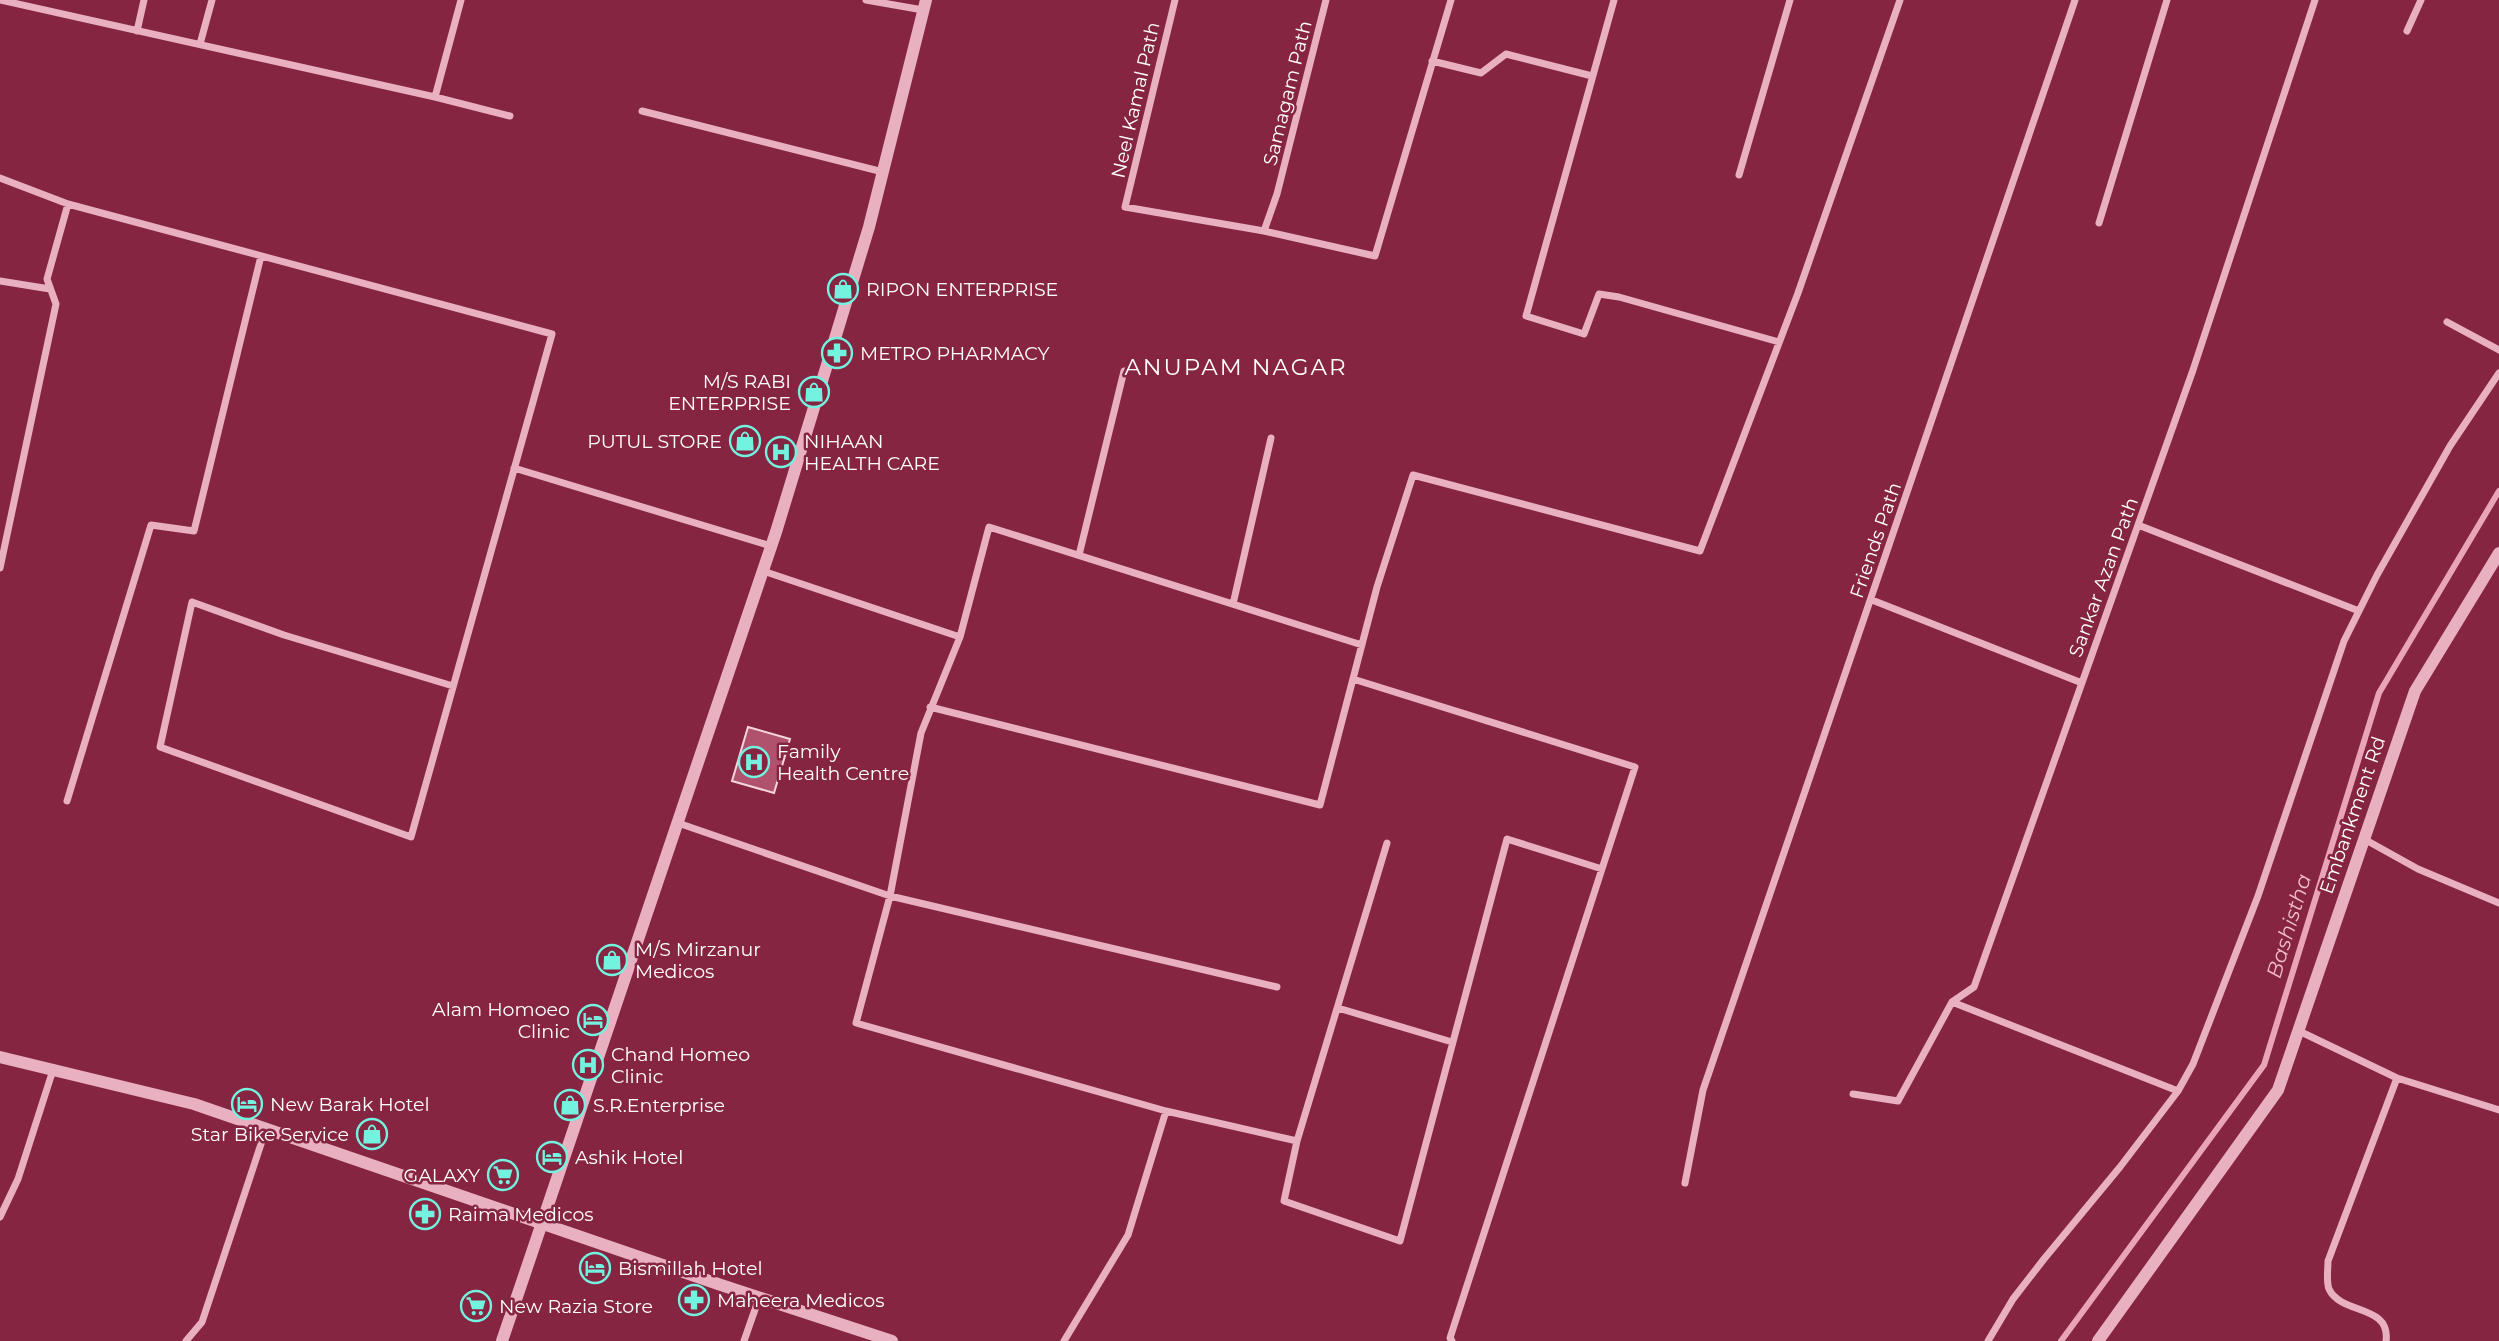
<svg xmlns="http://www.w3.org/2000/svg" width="2499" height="1341" font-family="Montserrat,sans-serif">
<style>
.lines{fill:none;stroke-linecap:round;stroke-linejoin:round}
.stream{stroke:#e9a4ba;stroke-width:6}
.building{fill:#b0526e;stroke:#f7d4df;stroke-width:2}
.minor{stroke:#e8b0c1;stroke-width:7}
.tertiary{stroke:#e8b0c1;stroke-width:12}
.labels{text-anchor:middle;stroke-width:5;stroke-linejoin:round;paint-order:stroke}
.street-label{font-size:19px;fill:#fff;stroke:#862541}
.poi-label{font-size:19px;fill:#fff;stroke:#862541;text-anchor:start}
.water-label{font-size:21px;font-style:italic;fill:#f0bccc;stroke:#862541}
.quarter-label{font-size:23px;letter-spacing:2px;fill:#fff;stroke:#862541}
</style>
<rect width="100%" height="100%" fill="#862541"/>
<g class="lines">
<path class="stream" d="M2061,1341L2264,1065L2379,693L2499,491"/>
</g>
<path class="building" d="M748,727L790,739L774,793L732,781Z"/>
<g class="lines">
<path class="minor" d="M0,0L435,97L510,116
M866,0L923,10
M1175,0L1125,207L1264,231
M1326,0L1277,194L1264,231L1375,256L1451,0
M1614,0L1526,316L1584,334L1599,294L1619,297L1779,342
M137,31L144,0
M2407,31L2421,0
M200,44L212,0
M1432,61L1481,73L1506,54L1592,76
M435,97L461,0
M642,111L883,172
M1739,175L1790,0
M0,178L68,204L552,334L411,837L160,747L192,602L284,635L453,686
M2099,223L2167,0
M0,281L50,289
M2447,322L2499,350
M514,468L771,546
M2138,525L2359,611
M1079,555L1124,371
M0,568L56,304L47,279L68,204
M763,571L960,637
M1872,600L2082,683
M1233,604L1271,438
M1362,645L989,527L960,637L921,733L890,896L856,1023L1166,1111L1297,1141L1387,843
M1353,679L1635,767L1450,1338L1452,1341
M930,707L1320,805L1377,587L1413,475L1700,551L1798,293L1900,0
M67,801L151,525L194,531L261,256
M678,823L890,896L1277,987
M2364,839L2418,869L2499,903
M1952,1002L2178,1091L2193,1064L2258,896L2344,641L2377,575L2450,446L2499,373
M1338,1008L1452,1042
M2299,1031L2397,1078L2499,1110
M1853,1094L1898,1101L1952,1002L1974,987L2193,370L2315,0
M1297,1141L1284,1201L1400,1241L1507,839L1602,869
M1685,1183L1703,1090L2075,0
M0,1217L18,1179L53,1070
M186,1341L202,1322L266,1129
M744,1341L759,1298
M1064,1341L1128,1235L1166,1111
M1988,1341L2013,1299L2044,1259L2120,1167L2178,1091
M2386,1341C2391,1304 2341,1315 2329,1289C2326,1281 2328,1270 2328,1261L2397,1078"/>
<path class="tertiary" d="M0,1057L194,1104L721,1285L892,1341
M502,1341L776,532L869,227L926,0
M2098,1341L2278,1090L2415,691L2499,553"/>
</g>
<defs>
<g id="shop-ring" transform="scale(1.575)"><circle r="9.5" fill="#862541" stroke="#74f2e0" stroke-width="1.5"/><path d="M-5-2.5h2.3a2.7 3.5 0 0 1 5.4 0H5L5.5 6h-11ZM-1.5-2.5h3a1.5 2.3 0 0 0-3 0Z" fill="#74f2e0"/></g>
<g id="pharmacy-ring" transform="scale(1.575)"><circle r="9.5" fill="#862541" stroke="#74f2e0" stroke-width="1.5"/><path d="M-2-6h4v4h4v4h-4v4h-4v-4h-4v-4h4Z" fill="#74f2e0"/></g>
<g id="hospital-ring" transform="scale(1.575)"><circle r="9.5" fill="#862541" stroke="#74f2e0" stroke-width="1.5"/><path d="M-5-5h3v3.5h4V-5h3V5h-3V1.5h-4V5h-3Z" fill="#74f2e0"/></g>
<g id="hotel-ring" transform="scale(1.575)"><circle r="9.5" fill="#862541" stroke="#74f2e0" stroke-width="1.5"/><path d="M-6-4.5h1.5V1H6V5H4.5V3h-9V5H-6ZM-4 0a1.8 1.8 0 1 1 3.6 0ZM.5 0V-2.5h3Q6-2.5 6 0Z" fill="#74f2e0"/></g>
<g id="supermarket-ring" transform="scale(1.575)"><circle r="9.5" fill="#862541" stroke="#74f2e0" stroke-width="1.5"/><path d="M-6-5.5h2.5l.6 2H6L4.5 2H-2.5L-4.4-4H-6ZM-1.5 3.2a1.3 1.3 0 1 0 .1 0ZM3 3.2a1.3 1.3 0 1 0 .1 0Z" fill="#74f2e0"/></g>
</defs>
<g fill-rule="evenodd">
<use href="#shop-ring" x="843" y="289"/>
<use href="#pharmacy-ring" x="837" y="353"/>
<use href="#shop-ring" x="814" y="392"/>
<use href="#shop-ring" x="745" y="441"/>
<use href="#hospital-ring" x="781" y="452"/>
<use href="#hospital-ring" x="754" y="762"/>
<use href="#shop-ring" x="612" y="960"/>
<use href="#hotel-ring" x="593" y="1020"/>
<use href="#hospital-ring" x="588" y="1065"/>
<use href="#hotel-ring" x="247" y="1104"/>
<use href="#shop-ring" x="570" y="1105"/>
<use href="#shop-ring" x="372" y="1134"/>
<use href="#hotel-ring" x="552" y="1157"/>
<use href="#supermarket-ring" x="503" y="1175"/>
<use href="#pharmacy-ring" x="425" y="1214"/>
<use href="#hotel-ring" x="595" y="1268"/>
<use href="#pharmacy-ring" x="694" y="1300"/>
<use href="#supermarket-ring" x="476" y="1306"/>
</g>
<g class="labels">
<g class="street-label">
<text transform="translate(1287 93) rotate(-76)" y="7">Samagam Path</text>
<text transform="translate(1135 100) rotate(-77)" y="7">Neel Kamal Path</text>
<text transform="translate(1875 540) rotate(-71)" y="7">Friends Path</text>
<text transform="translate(2103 577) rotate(-70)" y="7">Sankar Azan Path</text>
<text transform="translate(2352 815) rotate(-71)" y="7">Embankment Rd</text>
</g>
<g class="poi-label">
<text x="866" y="296">RIPON ENTERPRISE</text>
<text x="860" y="360">METRO PHARMACY</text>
<text x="791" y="388" text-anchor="end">M/S RABI<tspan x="791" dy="22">ENTERPRISE</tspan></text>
<text x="722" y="448" text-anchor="end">PUTUL STORE</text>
<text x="804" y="448">NIHAAN<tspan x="804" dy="22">HEALTH CARE</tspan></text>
<text x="777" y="758">Family<tspan x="777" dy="22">Health Centre</tspan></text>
<text x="635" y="956">M/S Mirzanur<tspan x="635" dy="22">Medicos</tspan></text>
<text x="570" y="1016" text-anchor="end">Alam Homoeo<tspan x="570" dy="22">Clinic</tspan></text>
<text x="611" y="1061">Chand Homeo<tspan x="611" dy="22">Clinic</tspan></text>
<text x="270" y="1111">New Barak Hotel</text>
<text x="593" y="1112">S.R.Enterprise</text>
<text x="349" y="1141" text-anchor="end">Star Bike Service</text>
<text x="575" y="1164">Ashik Hotel</text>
<text x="480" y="1182" text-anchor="end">GALAXY</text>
<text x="448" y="1221">Raima Medicos</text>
<text x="618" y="1275">Bismillah Hotel</text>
<text x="717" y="1307">Maheera Medicos</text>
<text x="499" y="1313">New Razia Store</text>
</g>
<g class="water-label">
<text transform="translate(2289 926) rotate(-73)" y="7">Bashistha</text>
</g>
<g class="quarter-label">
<text x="1236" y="375">ANUPAM NAGAR</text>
</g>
</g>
</svg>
